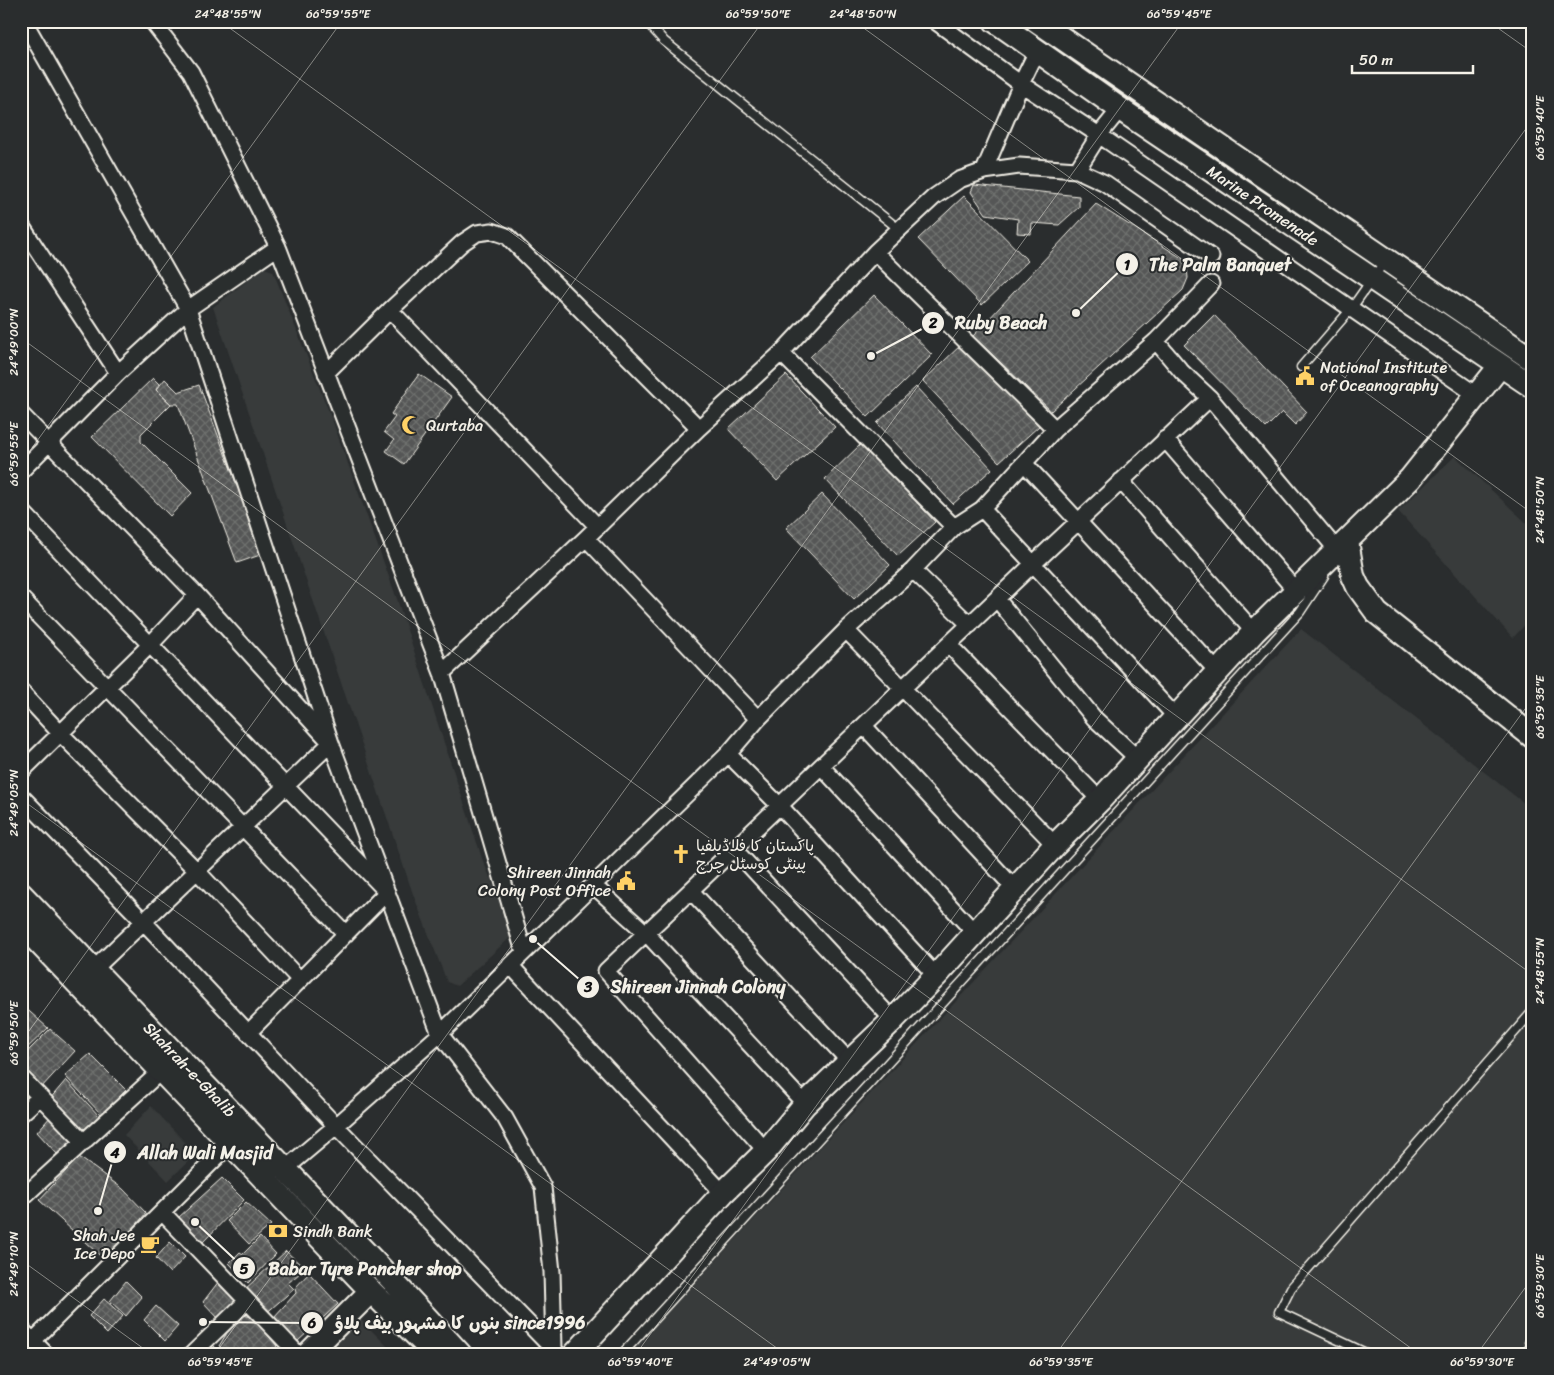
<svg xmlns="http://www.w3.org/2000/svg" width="1554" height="1375" font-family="Sriracha,'Playpen Sans Arabic',sans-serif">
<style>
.built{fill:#373a3a}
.building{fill:url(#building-cross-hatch);stroke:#f4f1e8}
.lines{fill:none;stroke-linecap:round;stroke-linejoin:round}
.lane-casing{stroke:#f4f1e8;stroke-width:11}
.street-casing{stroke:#f4f1e8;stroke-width:19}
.secondary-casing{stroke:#f4f1e8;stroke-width:26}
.lane{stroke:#2a2d2e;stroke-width:8}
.street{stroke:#2a2d2e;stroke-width:15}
.secondary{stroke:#2a2d2e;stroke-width:22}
.ticks{fill:none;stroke:#f4f1e8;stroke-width:1;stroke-opacity:0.45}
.labels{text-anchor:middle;stroke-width:4;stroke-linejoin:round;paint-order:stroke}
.street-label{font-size:16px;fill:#f4f1e8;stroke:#2a2d2e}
.poi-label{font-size:16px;fill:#f4f1e8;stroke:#2a2d2e;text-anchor:start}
.leader{fill:none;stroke:#f4f1e8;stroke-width:2}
.callout-dot{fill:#f4f1e8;stroke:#2a2d2e;stroke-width:2}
.mark-label{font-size:15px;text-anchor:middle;font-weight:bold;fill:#111}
.callout-label{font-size:18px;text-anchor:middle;font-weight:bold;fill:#f4f1e8;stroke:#2a2d2e;stroke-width:4;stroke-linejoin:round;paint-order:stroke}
.neatline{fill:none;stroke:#f4f1e8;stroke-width:2}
.ticks-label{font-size:12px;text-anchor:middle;fill:#f4f1e8}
</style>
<defs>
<pattern id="building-cross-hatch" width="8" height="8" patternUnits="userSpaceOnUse" patternTransform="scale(1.25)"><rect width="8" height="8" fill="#555756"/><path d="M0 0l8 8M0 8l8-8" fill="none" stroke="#6e706e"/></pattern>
</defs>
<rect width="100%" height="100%" fill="#2a2d2e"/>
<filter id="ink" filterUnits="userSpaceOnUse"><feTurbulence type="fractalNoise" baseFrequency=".02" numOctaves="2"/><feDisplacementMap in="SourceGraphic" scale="10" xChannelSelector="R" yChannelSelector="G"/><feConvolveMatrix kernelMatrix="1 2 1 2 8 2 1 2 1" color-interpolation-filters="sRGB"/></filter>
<g filter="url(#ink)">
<path class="built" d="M264,268L273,271L333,422L397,599L483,861L513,930V935L457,986L447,982L413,894L213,307Z
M1455,456L1533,529V616L1513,638L1398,511Z
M1301,629L1533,810V1354H629Z
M151,1106L196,1154L168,1181L124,1135Z
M357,1316L395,1354H324Z"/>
<path class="building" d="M974,185L1079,196V207L1059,225L1032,223L1031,234L1017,233L1018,219L986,214L971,192Z
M964,196L1028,261L982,305L918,239Z
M1096,204L1182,258L1187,268L1188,278L1183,290L1051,411L973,336Z
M874,295L932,355L868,417L810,357Z
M1214,315L1307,412L1295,425L1282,412L1266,428L1184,345Z
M962,344L1039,426L999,462L923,381Z
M419,374L452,397L404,464L386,451L394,440L384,432L395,417L391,414Z
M786,375L835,427L777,481L728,429Z
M153,378L159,384L156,390L171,404L141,434V442L192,493L170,516L92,437Z
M165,379L178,392L199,385L263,554L237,563L178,404H171L156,390Z
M916,387L992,469L953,504L877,423Z
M862,443L935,522L898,556L825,479Z
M822,494L890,565L854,599L786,528Z
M22,1005L48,1028L21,1054V1006Z
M50,1029L75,1051L40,1089L21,1071V1058Z
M90,1054L126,1090L102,1115L65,1076Z
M66,1080L100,1117L84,1134L49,1100Z
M51,1116L73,1139L58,1155L37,1132Z
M79,1157L123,1189L146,1213L107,1262L39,1200Z
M222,1178L244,1200L201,1244L178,1218Z
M246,1202L271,1225L249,1244L227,1221Z
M260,1237L276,1254L248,1283L229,1263L240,1252L243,1254Z
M170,1242L185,1257L170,1273L156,1258Z
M286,1251L305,1269L288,1283L294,1289L264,1315L242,1292Z
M309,1273L338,1304L297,1342L273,1318L296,1293L295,1288Z
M126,1281L142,1297L126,1316L110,1301Z
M219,1281L237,1300L219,1319L203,1302Z
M104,1299L123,1316L107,1334L89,1316Z
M156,1306L178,1326L165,1341L144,1320Z
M239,1314L252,1317L277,1346L270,1354H228L219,1346L228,1331L225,1327Z
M1533,1333V1354H1529L1526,1350L1524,1342L1526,1338Z
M213,1345L222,1354H205Z"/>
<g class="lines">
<g class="lane-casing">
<path id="lane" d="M646,21L664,41L900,230
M1301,367L1351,309L1385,261
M622,1354L1300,612L1324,576
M1368,1354L1279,1312L1291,1288L1533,1011"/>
</g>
<g class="street-casing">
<path id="street" d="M24,21L188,309L331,743L440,1034L505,1118L543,1187L552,1272L554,1349
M152,21L191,72L278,247L442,673L524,952
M935,21L1021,84L1099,135L1478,396
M1077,170L1099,135L1120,109
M984,171L1021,84L1037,51
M21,225L118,373
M875,252L1055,429
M390,310L598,527
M1156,341L1182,372L1210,398L1337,550
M781,353L954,527
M326,373L390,310L462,243L477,233L492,231L507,236L699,428
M21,414L197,595L331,743L94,969
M1165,439L1296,591
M1024,463L1218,672
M21,471L118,373L188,309L278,247
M1121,481L1254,632
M982,509L1176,717
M21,510L387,892L248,1033
M586,538L758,719
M913,570L970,625
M21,598L346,934
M997,599L1094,718L1138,759
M846,630L1055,845
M949,645L1100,800
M442,673L586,538L699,428L781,353L875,252L934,197L959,180L984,171L1019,166L1077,170L1105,183L1211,257
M21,691L60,733L196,870L300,980
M864,726L1015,889
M728,754L780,806L936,976
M821,766L974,932
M21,772L150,645L197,595
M21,796L143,921L336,1126L557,1353
M734,849L893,1020
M594,886L646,933L805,1104
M691,891L849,1061
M510,965L723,1193
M21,1077L84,1142
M21,1114L40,1097
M766,1151L606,971L1033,564L1210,398
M285,1169L336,1126L440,1034L728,754L758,719L846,630L913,570L954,527L982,509L1055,429L1156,341L1211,284
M21,1199L161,1071
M162,1212L298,1354
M21,1329L46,1354
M33,1341L231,1143
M192,1354L247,1301"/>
</g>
<g class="secondary-casing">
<path id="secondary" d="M995,21L1120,109L1533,387
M1037,21L1533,360
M1347,541L1353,576L1358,587L1377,613L1533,737
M21,894L389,1277L460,1354
M21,924L371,1291L435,1354
M308,1354L371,1291
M575,1354L723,1193L766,1151L805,1104L893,1020L936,976L1055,845L1100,800L1254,632L1410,479L1500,366"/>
</g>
<use href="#lane" class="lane"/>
<use href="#street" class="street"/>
<use href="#secondary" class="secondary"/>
</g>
</g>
<path class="ticks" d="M220,21L1533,975M854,21L1533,514M1488,21L1533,53M21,338L1419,1354M21,463L342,21M21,799L785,1354M21,1042L763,21M21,1260L151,1354M215,1354L1183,21M636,1354L1533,119M1056,1354L1533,698M1477,1354L1533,1277"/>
<defs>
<g id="civic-bare" transform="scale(1.5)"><path d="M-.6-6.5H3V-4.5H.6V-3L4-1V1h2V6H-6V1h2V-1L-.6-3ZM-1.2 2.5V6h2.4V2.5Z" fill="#ffd166" stroke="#2a2d2e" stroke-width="2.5" paint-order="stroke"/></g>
<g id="mosque-bare" transform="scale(1.5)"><path d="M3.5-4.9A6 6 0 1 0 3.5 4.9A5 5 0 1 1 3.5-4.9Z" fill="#ffd166" stroke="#2a2d2e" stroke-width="2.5" paint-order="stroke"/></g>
<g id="church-bare" transform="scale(1.5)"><path d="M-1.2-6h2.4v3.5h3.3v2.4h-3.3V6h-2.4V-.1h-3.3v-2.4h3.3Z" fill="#ffd166" stroke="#2a2d2e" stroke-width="2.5" paint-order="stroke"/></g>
<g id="bank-bare" transform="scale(1.5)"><path d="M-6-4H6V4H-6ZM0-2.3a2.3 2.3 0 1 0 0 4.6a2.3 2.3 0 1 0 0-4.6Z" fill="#ffd166" stroke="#2a2d2e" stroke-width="2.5" paint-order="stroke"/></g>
<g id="cafe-bare" transform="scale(1.5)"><path d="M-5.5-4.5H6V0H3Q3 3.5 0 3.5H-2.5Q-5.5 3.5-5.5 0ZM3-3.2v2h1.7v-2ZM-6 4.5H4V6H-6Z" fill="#ffd166" stroke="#2a2d2e" stroke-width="2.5" paint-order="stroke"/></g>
</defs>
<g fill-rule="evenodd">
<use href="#civic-bare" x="1305" y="376"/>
<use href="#mosque-bare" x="411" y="425"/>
<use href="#church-bare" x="681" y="854"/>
<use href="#civic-bare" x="626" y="881"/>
<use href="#bank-bare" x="278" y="1231"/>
<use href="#cafe-bare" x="150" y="1244"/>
</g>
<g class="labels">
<g class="street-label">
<text transform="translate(1263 205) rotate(34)" y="6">Marine Promenade</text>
<text transform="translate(190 1069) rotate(46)" y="6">Shahrah-e-Ghalib</text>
</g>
<g class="poi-label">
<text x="1320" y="373">National Institute<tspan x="1320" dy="18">of Oceanography</tspan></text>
<text x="426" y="431">Qurtaba</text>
<text x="696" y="851">پاکستان کا فلاڈیلفیا<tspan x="696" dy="18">پینٹی کوسٹل چرچ</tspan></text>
<text x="611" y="878" text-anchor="end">Shireen Jinnah<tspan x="611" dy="18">Colony Post Office</tspan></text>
<text x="293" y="1237">Sindh Bank</text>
<text x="135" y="1241" text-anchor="end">Shah Jee<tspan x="135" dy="18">Ice Depo</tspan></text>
</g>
</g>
<path class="leader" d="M1076 313L1127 264M871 356L933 323M533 939L588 987M98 1211L115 1152M195 1222L244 1268M203 1322L312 1323"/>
<g class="callout-dot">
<circle cx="1076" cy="313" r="5"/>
<circle cx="871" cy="356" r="5"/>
<circle cx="533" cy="939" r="5"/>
<circle cx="98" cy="1211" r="5"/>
<circle cx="195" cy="1222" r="5"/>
<circle cx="203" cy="1322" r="5"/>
<circle cx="1127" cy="264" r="12"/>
<circle cx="933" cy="323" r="12"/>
<circle cx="588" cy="987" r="12"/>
<circle cx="115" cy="1152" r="12"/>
<circle cx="244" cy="1268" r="12"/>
<circle cx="312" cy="1323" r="12"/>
</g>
<g class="mark-label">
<text x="1127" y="270">1</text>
<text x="933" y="328">2</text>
<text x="588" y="992">3</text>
<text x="115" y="1158">4</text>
<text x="244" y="1274">5</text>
<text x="312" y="1328">6</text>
</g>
<g class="callout-label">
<text x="1220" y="271">The Palm Banquet</text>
<text x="1001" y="329">Ruby Beach</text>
<text x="698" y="993">Shireen Jinnah Colony</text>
<text x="205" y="1159">Allah Wali Masjid</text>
<text x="365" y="1275">Babar Tyre Pancher shop</text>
<text x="460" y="1329">بنوں کا مشہور بیف پلاؤ since1996</text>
</g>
<rect width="1554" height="1375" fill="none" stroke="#2a2d2e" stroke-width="55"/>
<path d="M1352 65v8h121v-8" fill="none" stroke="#f4f1e8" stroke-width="2.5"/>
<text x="1359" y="65" font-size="15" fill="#f4f1e8" stroke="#2a2d2e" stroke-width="4" paint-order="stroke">50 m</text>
<rect x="28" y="28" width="1498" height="1320" class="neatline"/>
<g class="ticks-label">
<text x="228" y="18">24°48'55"N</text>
<text x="338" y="18">66°59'55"E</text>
<text x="758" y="18">66°59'50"E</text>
<text x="863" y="18">24°48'50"N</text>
<text x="1179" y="18">66°59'45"E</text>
<text transform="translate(1540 128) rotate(-90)" y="4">66°59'40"E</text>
<text transform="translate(14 342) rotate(-90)" y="4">24°49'00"N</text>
<text transform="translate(14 454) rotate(-90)" y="4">66°59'55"E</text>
<text transform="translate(1540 510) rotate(-90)" y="4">24°48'50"N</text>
<text transform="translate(1540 707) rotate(-90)" y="4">66°59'35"E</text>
<text transform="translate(14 803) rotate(-90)" y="4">24°49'05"N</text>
<text transform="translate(1540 971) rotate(-90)" y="4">24°48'55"N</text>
<text transform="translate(14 1033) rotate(-90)" y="4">66°59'50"E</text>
<text transform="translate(14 1264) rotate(-90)" y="4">24°49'10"N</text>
<text transform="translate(1540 1286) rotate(-90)" y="4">66°59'30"E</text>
<text x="220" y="1366">66°59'45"E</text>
<text x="640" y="1366">66°59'40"E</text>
<text x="777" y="1366">24°49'05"N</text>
<text x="1061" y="1366">66°59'35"E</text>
<text x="1482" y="1366">66°59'30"E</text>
</g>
</svg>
